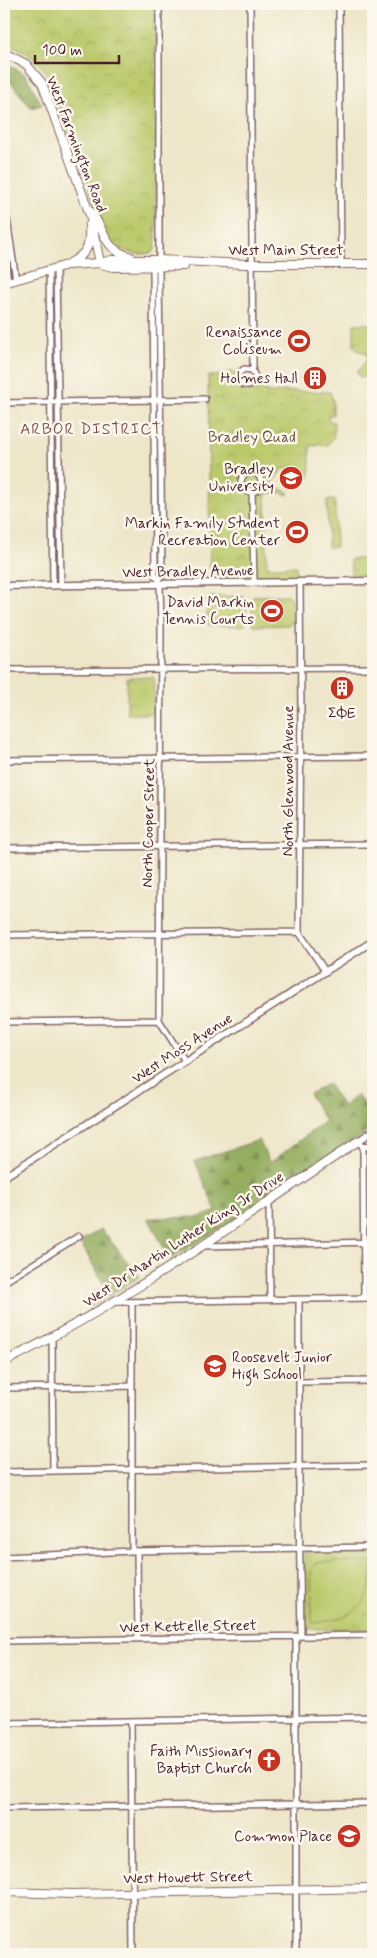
<svg xmlns="http://www.w3.org/2000/svg" width="377" height="1958" font-family="Mynerve,sans-serif">
<style>
.grass{fill:url(#grass-tufts);stroke:#82744b}
.forest{fill:url(#forest-firs);stroke:#6f6645}
.park{fill:url(#park-crowns);stroke:#82744b}
.garden{fill:#bbc96b;stroke:#82744b}
.lines{fill:none;stroke-linecap:round;stroke-linejoin:round}
.minor-casing{stroke:#836562;stroke-width:8}
.tertiary-casing{stroke:#836562;stroke-width:9}
.secondary-casing{stroke:#836562;stroke-width:10}
.minor{stroke:#fff;stroke-width:5}
.tertiary{stroke:#fff;stroke-width:6}
.secondary{stroke:#fff;stroke-width:8}
.labels{text-anchor:middle;stroke-width:5;stroke-linejoin:round;paint-order:stroke}
.street-label{font-size:15px;fill:#4a1f2b;stroke:#fbf7ec}
.poi-label{font-size:15px;fill:#4a1f2b;stroke:#fbf7ec;text-anchor:end}
.park-label{font-size:15px;fill:#6c523e;stroke:#fbf7ec}
.neighbourhood-label{font-size:16px;letter-spacing:1px;fill:#7b4b48;stroke:#fbf7ec}
</style>
<defs>
<pattern id="grass-tufts" width="24" height="20" patternUnits="userSpaceOnUse" patternTransform="scale(1.25)"><rect width="24" height="20" fill="#bbc96b"/><path d="M3 7l-1-3M5 7V3M7 7l1-3M15 17l-1-3M17 17v-4M19 17l1-3" fill="none" stroke="#a2ac5d"/></pattern>
<pattern id="forest-firs" width="22" height="20" patternUnits="userSpaceOnUse" patternTransform="scale(1.25)"><rect width="22" height="20" fill="#94ad5f"/><path d="M5 1l3.5 6h-7zM16 11l3.5 6h-7z" fill="#7b8c4f"/></pattern>
<pattern id="park-crowns" width="20" height="18" patternUnits="userSpaceOnUse" patternTransform="scale(1.25)"><rect width="20" height="18" fill="#bbc96b"/><path d="M2 6a3 3 0 1 1 6 0M12 15a3 3 0 1 1 6 0" fill="none" stroke="#a2ac5d"/></pattern>
</defs>
<rect width="100%" height="100%" fill="#fbf7ec"/>
<filter id="ink" filterUnits="userSpaceOnUse"><feTurbulence type="fractalNoise" baseFrequency=".02" numOctaves="2"/><feDisplacementMap in="SourceGraphic" scale="10" xChannelSelector="R" yChannelSelector="G"/><feConvolveMatrix kernelMatrix="1 2 1 2 8 2 1 2 1" color-interpolation-filters="sRGB"/></filter>
<filter id="wash" filterUnits="userSpaceOnUse"><feTurbulence type="fractalNoise" baseFrequency=".0096" numOctaves="4" result="noise"/><feDisplacementMap in="SourceGraphic" scale="20" xChannelSelector="R" yChannelSelector="G"/><feGaussianBlur stdDeviation="1.12" result="paint"/><feColorMatrix in="noise" values="0 0 0 0 0 0 0 0 0 0 0 0 0 0 0 0 0 1.4 0 .05"/><feComposite in="paint" operator="in"/></filter>
<g filter="url(#wash)">
<rect width="100%" height="100%" fill="#eee6c9"/>
<path class="grass" d="M327,500H335L336,547H328Z
M350,559H373V575H351Z"/>
<path class="forest" d="M4,62L26,75L42,105L31,108L9,80L4,79Z
M328,1084L343,1106L357,1095L372,1114L373,1113V1128L250,1210L170,1259L148,1218L200,1217L216,1211L195,1161L259,1140L270,1163L325,1121L309,1094Z
M101,1229L140,1277L89,1308L83,1299L105,1286L80,1242Z"/>
<path class="park" d="M4,4H155L156,236L155,250L151,253C130,257 123,251 107,238L47,74C36,59 23,47 4,44Z
M354,324H373V377H360L357,373L368,358L365,352L358,351L354,345Z
M227,372H237C233,387 244,397 259,389L263,381H266V393H277L278,391L330,392L333,401V415H328L329,421L334,422V436L328,445L310,446V475L307,479L283,468L271,484L288,492V495L281,493H266L267,567L296,566V577H210L208,376L226,375Z
M127,677H154V714H127Z
M373,1551V1629H306L304,1552Z"/>
<path class="garden" d="M289,595L291,598L292,622L289,625L255,626L252,623V599L254,596Z
M243,596L246,598L247,622L244,626L210,625L207,623V599L210,597Z
M318,1562H373C371,1607 356,1618 312,1623L311,1571Z"/>
</g>
<g filter="url(#ink)">
<g class="lines">
<g class="minor-casing">
<path id="minor" d="M159,4V260
M250,4L253,368L252,370L256,378L251,385H243L239,381V373L244,369L252,370
M339,4L341,264
M4,199L16,280
M4,248L8,282
M153,267L155,576L158,578L160,584L161,628L159,1020L185,1061
M56,268L61,586
M49,270L53,586
M4,403L205,399
M241 482a10 10 0 1 1 20 0a10 10 0 1 1-20 0Z
M252,492L254,582
M158,578L162,576L159,267
M300,582L301,712L299,932L325,971
M4,670L373,668
M4,760L373,756
M4,848L373,844
M4,935L299,932
M4,1022L159,1020
M363,1146L364,1298
M269,1201L270,1299
M204,1246L373,1242
M4,1282L79,1236
M299,1299V1507L301,1635
M114,1302L373,1298
M52,1338L53,1471
M300,1382L373,1381
M4,1388L132,1386
M4,1472L373,1465
M132,1551V1302
M137,1551L138,1639
M4,1557L132,1551L373,1547
M296,1636V1954
M4,1641L373,1635
M131,1721L133,1954
M4,1723L373,1717
M4,1808L373,1803"/>
</g>
<g class="tertiary-casing">
<path id="tertiary" d="M4,586L373,581
M373,1131L358,1141L363,1146H373
M4,1177L373,941"/>
</g>
<g class="secondary-casing">
<path id="secondary" d="M4,53L26,64L42,83L90,215L100,263
M90,211C107,231 101,248 131,257
M70,263C88,253 90,246 89,226
M101,264L113,267L184,266
M4,283L67,265L100,263L112,260H159L245,264H373
M4,1362C129,1300 242,1219 358,1141
M4,1892L73,1894L373,1888"/>
</g>
<use href="#minor" class="minor"/>
<use href="#tertiary" class="tertiary"/>
<use href="#secondary" class="secondary"/>
</g>
</g>
<defs>
<g id="stadium-disc" transform="scale(1.25)"><circle r="9.5" fill="#c8321e" stroke="#fbf7ec"/><path d="M0-5a6.5 5 0 1 0 0 10a6.5 5 0 1 0 0-10ZM-3.5-1.8h7v3.6h-7Z" fill="#fff"/></g>
<g id="building-disc" transform="scale(1.25)"><circle r="9.5" fill="#c8321e" stroke="#fbf7ec"/><path d="M-4-6H4V6H1V3H-1V6H-4ZM-2.5-4.3h1.7v1.8h-1.7ZM.8-4.3h1.7v1.8H.8ZM-2.5-1h1.7V.8h-1.7ZM.8-1h1.7V.8H.8Z" fill="#fff"/></g>
<g id="university-disc" transform="scale(1.25)"><circle r="9.5" fill="#c8321e" stroke="#fbf7ec"/><path d="M0-5L7-2L0 1L-7-2ZM-4 1L0 2.5L4 1V4Q0 6-4 4Z" fill="#fff"/></g>
<g id="school-disc" transform="scale(1.25)"><circle r="9.5" fill="#c8321e" stroke="#fbf7ec"/><path d="M0-5L7-2L0 1L-7-2ZM-4 1L0 2.5L4 1V4Q0 6-4 4Z" fill="#fff"/></g>
<g id="church-disc" transform="scale(1.25)"><circle r="9.5" fill="#c8321e" stroke="#fbf7ec"/><path d="M-1.2-6h2.4v3.5h3.3v2.4h-3.3V6h-2.4V-.1h-3.3v-2.4h3.3Z" fill="#fff"/></g>
</defs>
<g fill-rule="evenodd">
<use href="#stadium-disc" x="299" y="341"/>
<use href="#building-disc" x="315" y="378"/>
<use href="#university-disc" x="291" y="478"/>
<use href="#stadium-disc" x="297" y="532"/>
<use href="#stadium-disc" x="272" y="611"/>
<use href="#building-disc" x="342" y="688"/>
<use href="#school-disc" x="215" y="1366"/>
<use href="#church-disc" x="269" y="1760"/>
<use href="#school-disc" x="349" y="1836"/>
</g>
<g class="labels">
<g class="street-label">
<text transform="translate(77 144) rotate(69)" y="5">West Farmington Road</text>
<text x="286" y="255">West Main Street</text>
<text transform="translate(188 571) rotate(-1)" y="5">West Bradley Avenue</text>
<text transform="translate(288 781) rotate(-90)" y="5">North Glenwood Avenue</text>
<text transform="translate(148 823) rotate(-89)" y="5">North Cooper Street</text>
<text transform="translate(182 1048) rotate(-33)" y="5">West Moss Avenue</text>
<text transform="translate(183 1239) rotate(-33)" y="5">West Dr Martin Luther King Jr Drive</text>
<text transform="translate(188 1626) rotate(-1)" y="5">West Kettelle Street</text>
<text transform="translate(188 1877) rotate(-1)" y="5">West Howett Street</text>
</g>
<g class="poi-label">
<text x="282" y="337">Renaissance<tspan x="282" dy="17">Coliseum</tspan></text>
<text x="298" y="383">Holmes Hall</text>
<text x="274" y="474">Bradley<tspan x="274" dy="17">University</tspan></text>
<text x="280" y="528">Markin Family Student<tspan x="280" dy="17">Recreation Center</tspan></text>
<text x="254" y="607">David Markin<tspan x="254" dy="17">Tennis Courts</tspan></text>
<text x="342" y="717" text-anchor="middle">ΣΦΕ</text>
<text x="232" y="1362" text-anchor="start">Roosevelt Junior<tspan x="232" dy="17">High School</tspan></text>
<text x="252" y="1756">Faith Missionary<tspan x="252" dy="17">Baptist Church</tspan></text>
<text x="332" y="1841">Common Place</text>
</g>
<g class="park-label">
<text x="252" y="442">Bradley Quad</text>
</g>
<g class="neighbourhood-label">
<text x="91" y="434">ARBOR DISTRICT</text>
</g>
</g>
<rect width="377" height="1958" fill="none" stroke="#fbf7ec" stroke-width="20"/>
<path d="M35 55v8h84v-8" fill="none" stroke="#4a1f2b" stroke-width="2.5"/>
<text x="42" y="55" font-size="15" fill="#4a1f2b" stroke="#fbf7ec" stroke-width="4" paint-order="stroke">100 m</text>
</svg>
